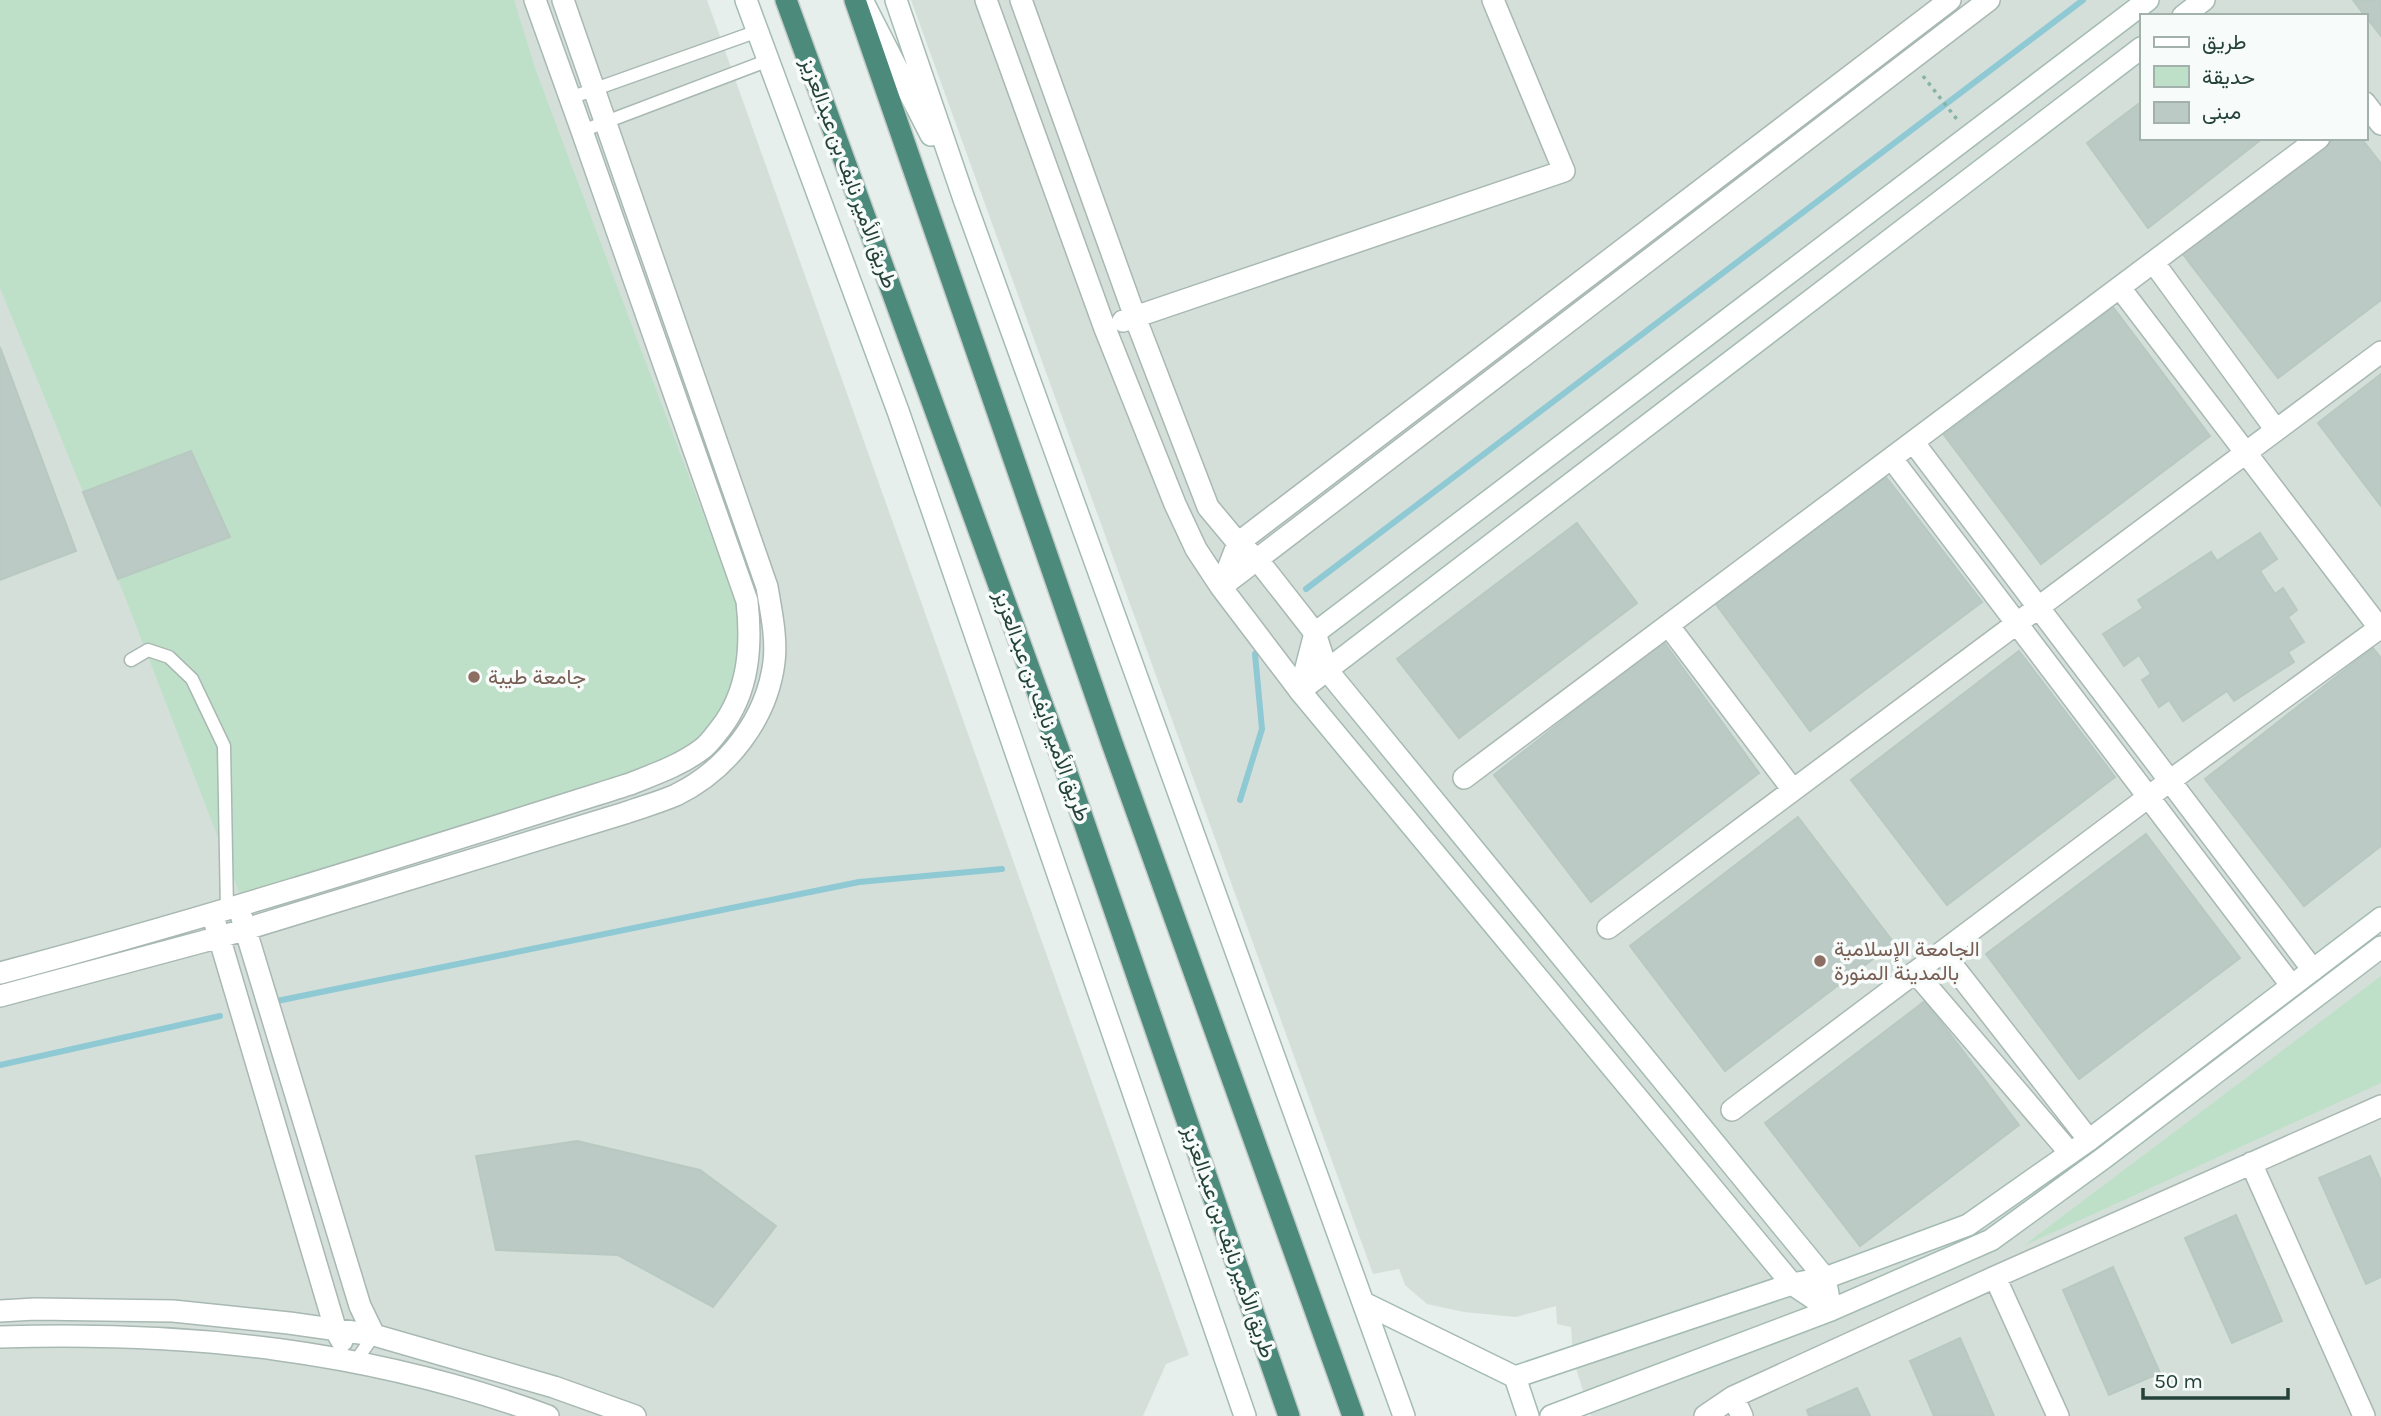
<svg xmlns="http://www.w3.org/2000/svg" width="2381" height="1416" font-family="Karla,Vazirmatn,sans-serif">
<style>
.built{fill:#d4dfda;fill-rule:evenodd}
.green{fill:#bfe0c8}
.lines{fill:none;stroke-linecap:round;stroke-linejoin:round}
.stream{stroke:#8ec9d4;stroke-width:6}
.building{fill:#bbcac4;stroke:#b8c9c2;stroke-width:2}
.service-casing{stroke:#a8b8b2;stroke-width:15}
.minor-casing{stroke:#a8b8b2;stroke-width:24}
.secondary-casing{stroke:#a4bbb3;stroke-width:24}
.trunk-casing{stroke:#c2cac8;stroke-width:24}
.path{stroke:#86b3a5;stroke-width:3.5;stroke-dasharray:3.5 5;stroke-linecap:butt}
.service{stroke:#fff;stroke-width:12}
.minor{stroke:#fff;stroke-width:21}
.secondary{stroke:#fff;stroke-width:21}
.trunk{stroke:#4c8a7c;stroke-width:21}
.education-dot{fill:#8d6e63;stroke:#f7fbf9;stroke-width:2.5}
.labels{text-anchor:middle;stroke-width:7;stroke-linejoin:round;paint-order:stroke}
.street-label{font-size:21px;fill:#24423a;stroke:#f7fbf9}
.education-label{font-size:21px;fill:#785e54;stroke:#f7fbf9;text-anchor:start}
</style>
<rect width="100%" height="100%" fill="#e6efeb"/>
<path class="built" d="M0,0H707L1189,1355L1166,1364L1143,1416H0Z
M911,0H2381V1416H1591L1573,1359L1571,1327L1557,1324L1556,1306L1516,1317L1464,1312L1427,1304L1405,1285L1399,1269L1373,1274ZM2141,16H2365V138H2141Z"/>
<path class="green" d="M0,0H514L536,71L737,604L742,636L739,671L721,714L704,739L672,759L241,897L118,579L230,536L190,451L83,492L0,288Z
M2381,976V1083L2023,1246Z"/>
<g class="lines">
<path class="stream" d="M1306,589L2083,0
M1240,800L1262,729L1255,654
M277,1001L859,882L1002,869
M0,1065L220,1016"/>
</g>
<path class="building" d="M2353,0H2381V36L2365,16Z
M2141,102V138H2263L2148,228L2087,143Z
M2332,138H2361L2381,164V300L2278,378L2182,253Z
M2113,307L2210,436L2041,564L1944,435Z
M0,347L76,551L0,580Z
M2381,374V506L2318,423Z
M191,451L230,537L118,579L83,492Z
M1886,477L1982,602L1810,731L1715,603Z
M1577,523L1637,603L1459,738L1397,659Z
M2260,533L2277,559L2260,571L2275,594L2283,588L2297,610L2288,617L2304,642L2288,652L2294,662L2234,701L2227,691L2183,721L2169,700L2159,707L2142,680L2151,674L2139,655L2124,666L2103,634L2143,608L2138,600L2211,552L2217,561Z
M1663,641L1759,773L1591,902L1494,775Z
M2373,648L2381,658V846L2304,906L2205,779Z
M2019,651L2115,777L1947,905L1851,780Z
M1798,817L1894,943L1725,1071L1630,946Z
M2146,834L2240,958L2079,1079L1986,954Z
M1925,1001L2019,1125L1860,1246L1765,1123Z
M577,1141L700,1170L776,1226L713,1307L618,1255L496,1250L476,1156Z
M2370,1156L2381,1181V1277L2366,1284L2319,1178Z
M2236,1215L2282,1321L2232,1343L2185,1238Z
M2113,1267L2160,1373L2109,1395L2063,1290Z
M1960,1338L1994,1416H1934L1910,1361Z
M1857,1388L1870,1416H1809L1807,1410Z"/>
<g class="lines">
<g class="service-casing">
<path id="service" d="M570,98L758,31
M582,131L769,60
M131,660L148,650L169,657L192,679L224,746L227,910
M355,1362L374,1335"/>
</g>
<g class="minor-casing">
<path id="minor" d="M986,0L1104,326L1175,504L1196,549L1221,587L1300,691L1327,670L1315,633L1257,559L1238,543L1208,507L1135,317L1021,0
M1950,0L1238,543L1221,587L1989,0
M2365,103L2381,124
M2154,263L2276,430
M2120,288L2381,630
M1123,321L1564,171L1493,0
M1914,443L2313,970
M1892,459L2291,985
M1668,625L1793,790
M1464,778L2319,138
M242,918L360,1306L374,1335
M215,923L336,1331L342,1341
M1608,928L2381,352
M1942,952L2089,1140
M1915,972L2070,1153
M0,973C212,917 421,850 630,784C655,774 681,765 702,749C709,744 715,735 720,729C749,692 752,646 747,601L582,131L535,0
M0,996L220,937L625,813C642,807 660,802 676,795C727,770 767,719 774,662C777,638 771,611 767,587L563,0
M1732,1110L2171,780L2381,627
M2251,1163L2364,1416
M1995,1277L2058,1416
M0,1311L35,1309L173,1311L289,1323L374,1335L554,1387L635,1416
M0,1337C188,1331 370,1350 548,1416
M1733,1397L1742,1416
M1705,1416L1733,1397L1995,1277L2381,1106"/>
</g>
<g class="secondary-casing">
<path id="secondary" d="M746,0L898,411L1245,1416
M862,0L931,135
M896,0L964,199L1404,1416
M2183,16L2204,0
M1364,1303L1515,1377L1792,1284L1825,1278L1968,1225L2089,1140L2381,918
M1831,1310L1792,1284L1300,691L1315,633L2148,0
M1831,1310L1825,1278L1327,670L2141,48
M1515,1377L1528,1416
M1551,1416L1831,1310L1991,1240L2105,1157L2381,947"/>
</g>
<g class="trunk-casing">
<path id="trunk" d="M786,0L1065,767L1289,1416
M855,0L1112,743L1353,1416"/>
</g>
<path class="path" d="M1923,76L1959,122"/>
<use href="#service" class="service"/>
<use href="#minor" class="minor"/>
<use href="#secondary" class="secondary"/>
<use href="#trunk" class="trunk"/>
</g>
<g class="education-dot">
<circle cx="474" cy="677" r="7"/>
<circle cx="1820" cy="961" r="7"/>
</g>
<g class="labels">
<g class="street-label">
<text transform="translate(849 173) rotate(70)" y="7">طريق الأمير نايف بن عبدالعزيز</text>
<text transform="translate(1042 706) rotate(70)" y="7">طريق الأمير نايف بن عبدالعزيز</text>
<text transform="translate(1229 1242) rotate(71)" y="7">طريق الأمير نايف بن عبدالعزيز</text>
</g>
<g class="education-label">
<text x="488" y="684">جامعة طيبة</text>
<text x="1834" y="956">الجامعة الإسلامية<tspan x="1834" dy="24">بالمدينة المنورة</tspan></text>
</g>
</g>
<rect x="2140" y="14" width="228" height="126" fill="#f7fbf9" stroke="#a3b1ad" stroke-width="2"/>
<rect x="2154" y="37" width="35" height="10" fill="#ffffff" stroke="#a3b1ad" stroke-width="2"/>
<text x="2202" y="49" font-size="21" fill="#24423a">طريق</text>
<rect x="2154" y="66" width="35" height="21" fill="#bfe0c8" stroke="#a3b1ad" stroke-width="2"/>
<text x="2202" y="84" font-size="21" fill="#24423a">حديقة</text>
<rect x="2154" y="102" width="35" height="21" fill="#bbcac4" stroke="#a3b1ad" stroke-width="2"/>
<text x="2202" y="119" font-size="21" fill="#24423a">مبنى</text>
<path d="M2143 1388v10h145v-10" fill="none" stroke="#24423a" stroke-width="3.5"/>
<text x="2154" y="1388" font-size="21" fill="#24423a" stroke="#f7fbf9" stroke-width="5" paint-order="stroke">50 m</text>
</svg>
